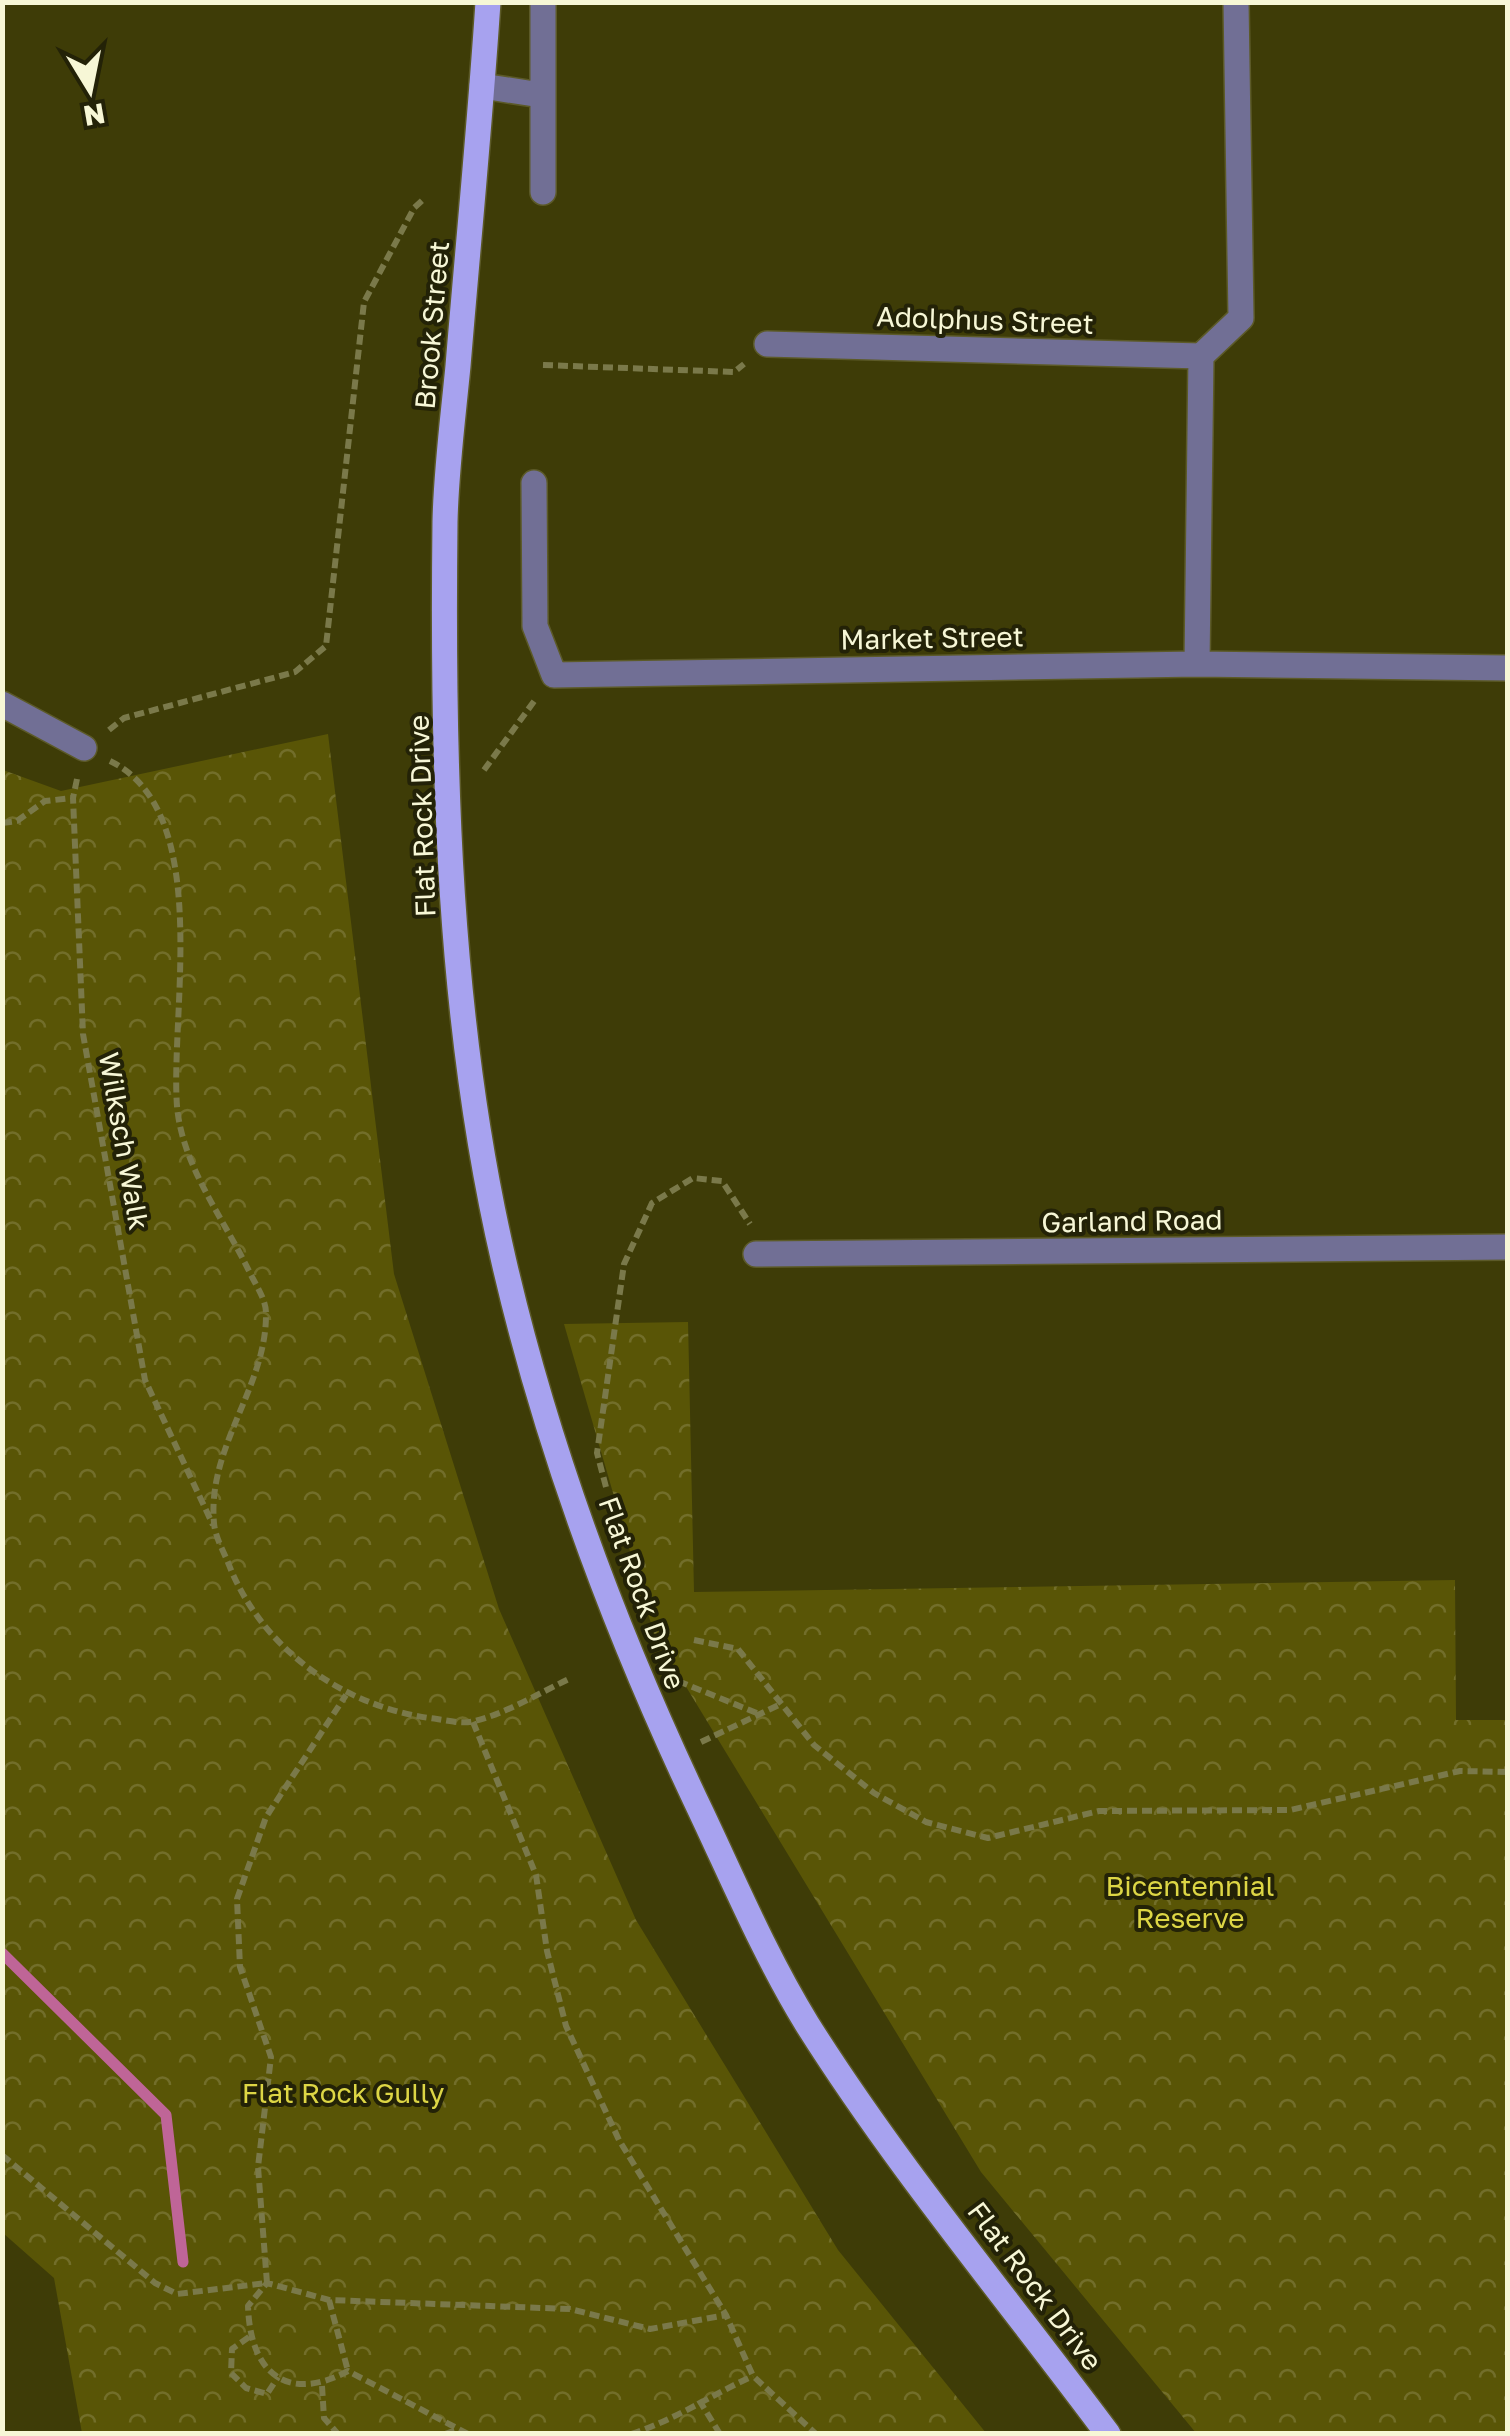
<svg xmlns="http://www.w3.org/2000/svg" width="1510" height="2436" font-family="'Golos Text',sans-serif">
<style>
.forest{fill:url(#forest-crowns)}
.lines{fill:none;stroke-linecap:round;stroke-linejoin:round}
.stream{stroke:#bf6597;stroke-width:11}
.minor-casing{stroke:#5c5a28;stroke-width:28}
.major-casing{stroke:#5c5a28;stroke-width:28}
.path{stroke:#7a794a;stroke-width:6;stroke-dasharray:10 5;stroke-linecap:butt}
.minor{stroke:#716f95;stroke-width:25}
.major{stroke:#a7a2ef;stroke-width:25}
.labels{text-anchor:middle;stroke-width:8;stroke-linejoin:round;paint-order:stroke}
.street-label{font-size:28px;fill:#f7f7d6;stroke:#232207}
.park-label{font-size:28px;fill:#ddd645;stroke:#232207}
</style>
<defs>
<pattern id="forest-crowns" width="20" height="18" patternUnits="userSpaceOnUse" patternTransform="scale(2.5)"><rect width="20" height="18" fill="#595506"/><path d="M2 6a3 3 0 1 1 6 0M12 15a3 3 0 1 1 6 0" fill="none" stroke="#726e2a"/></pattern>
</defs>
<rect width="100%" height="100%" fill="#3e3c07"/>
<path class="forest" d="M328,734L394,1274L499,1609L636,1920L838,2250L986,2433H82L54,2278L3,2233V770L61,791Z
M688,1322L694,1592L1455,1580L1456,1720H1507V2433H1196L981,2172L654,1634L564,1324Z"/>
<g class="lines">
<path class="stream" d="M2,1953L166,2115L183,2262"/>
<g class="minor-casing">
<path id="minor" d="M482,86L541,95
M543,192V2
M767,344L1201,356L1241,318L1236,2
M534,483L535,626L554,675L1197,664L1508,668
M1197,664L1201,356
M2,704L84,748
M756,1254L1508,1247"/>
</g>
<g class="major-casing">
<path id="major" d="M488,2C480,124 468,245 458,366C453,418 446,471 445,522C442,768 448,1022 504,1262C548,1452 618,1638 702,1814C735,1884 766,1957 807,2024C897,2167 1007,2298 1108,2434"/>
</g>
<path class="path" d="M543,365L734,372L744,364
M109,730L124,718L295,672L326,646L364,302L414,208L425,198
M110,761C214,811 170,1012 177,1106C182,1166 224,1219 249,1271C255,1284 266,1299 266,1313C267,1387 207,1446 214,1523C215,1537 224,1552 229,1565C263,1651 347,1709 437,1719C449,1721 463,1724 475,1721C507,1713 541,1692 571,1678
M484,770L535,700
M77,779L73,798L83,1034L145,1380L213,1525
M2,823L17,821L45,801L73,798
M606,1487L597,1453L624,1264L652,1203L693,1178L722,1181L750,1224
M694,1640L738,1649L814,1745L874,1793L926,1822L988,1838L1099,1811L1290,1810L1460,1771L1508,1772
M678,1681L759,1714
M473,1722L536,1875L547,1951L566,2026L619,2140L726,2315L753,2376L816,2434
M701,1742L781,1704
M2,2155L155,2283L177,2294L267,2283L258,2167L271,2057L240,1967L237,1899L266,1817L346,1695
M329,2300L348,2371
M249,2337L232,2349L231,2373L246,2388L267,2394L278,2377
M322,2386L324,2418L338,2434
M699,2400L720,2434
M445,2434L459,2429
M468,2434L348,2371C286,2404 250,2372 248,2306L267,2283L329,2300L570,2309L650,2329L726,2315
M631,2434C675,2420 711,2395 753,2376"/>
<use href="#minor" class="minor"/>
<use href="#major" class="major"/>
</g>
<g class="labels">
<g class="street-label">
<text transform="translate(985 320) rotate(2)" y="10">Adolphus Street</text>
<text transform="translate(432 325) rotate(-85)" y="10">Brook Street</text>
<text transform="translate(932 638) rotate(-1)" y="10">Market Street</text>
<text transform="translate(422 816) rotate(-92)" y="10">Flat Rock Drive</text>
<text transform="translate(124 1141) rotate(80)" y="10">Wilksch Walk</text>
<text transform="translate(1132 1221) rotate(-1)" y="10">Garland Road</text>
<text transform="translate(642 1593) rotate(70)" y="10">Flat Rock Drive</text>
<text transform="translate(1035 2286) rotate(53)" y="10">Flat Rock Drive</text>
</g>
<g class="park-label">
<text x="1190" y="1896">Bicentennial<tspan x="1190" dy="32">Reserve</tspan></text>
<text x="343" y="2103">Flat Rock Gully</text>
</g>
</g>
<rect width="1510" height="2436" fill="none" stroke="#f7f7d6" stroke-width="10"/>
<g transform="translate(90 90) rotate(170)" stroke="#232207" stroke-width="8" paint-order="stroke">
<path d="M0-8L18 38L0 25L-18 38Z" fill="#f7f7d6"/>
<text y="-15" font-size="28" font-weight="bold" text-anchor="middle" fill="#f7f7d6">N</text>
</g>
</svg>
